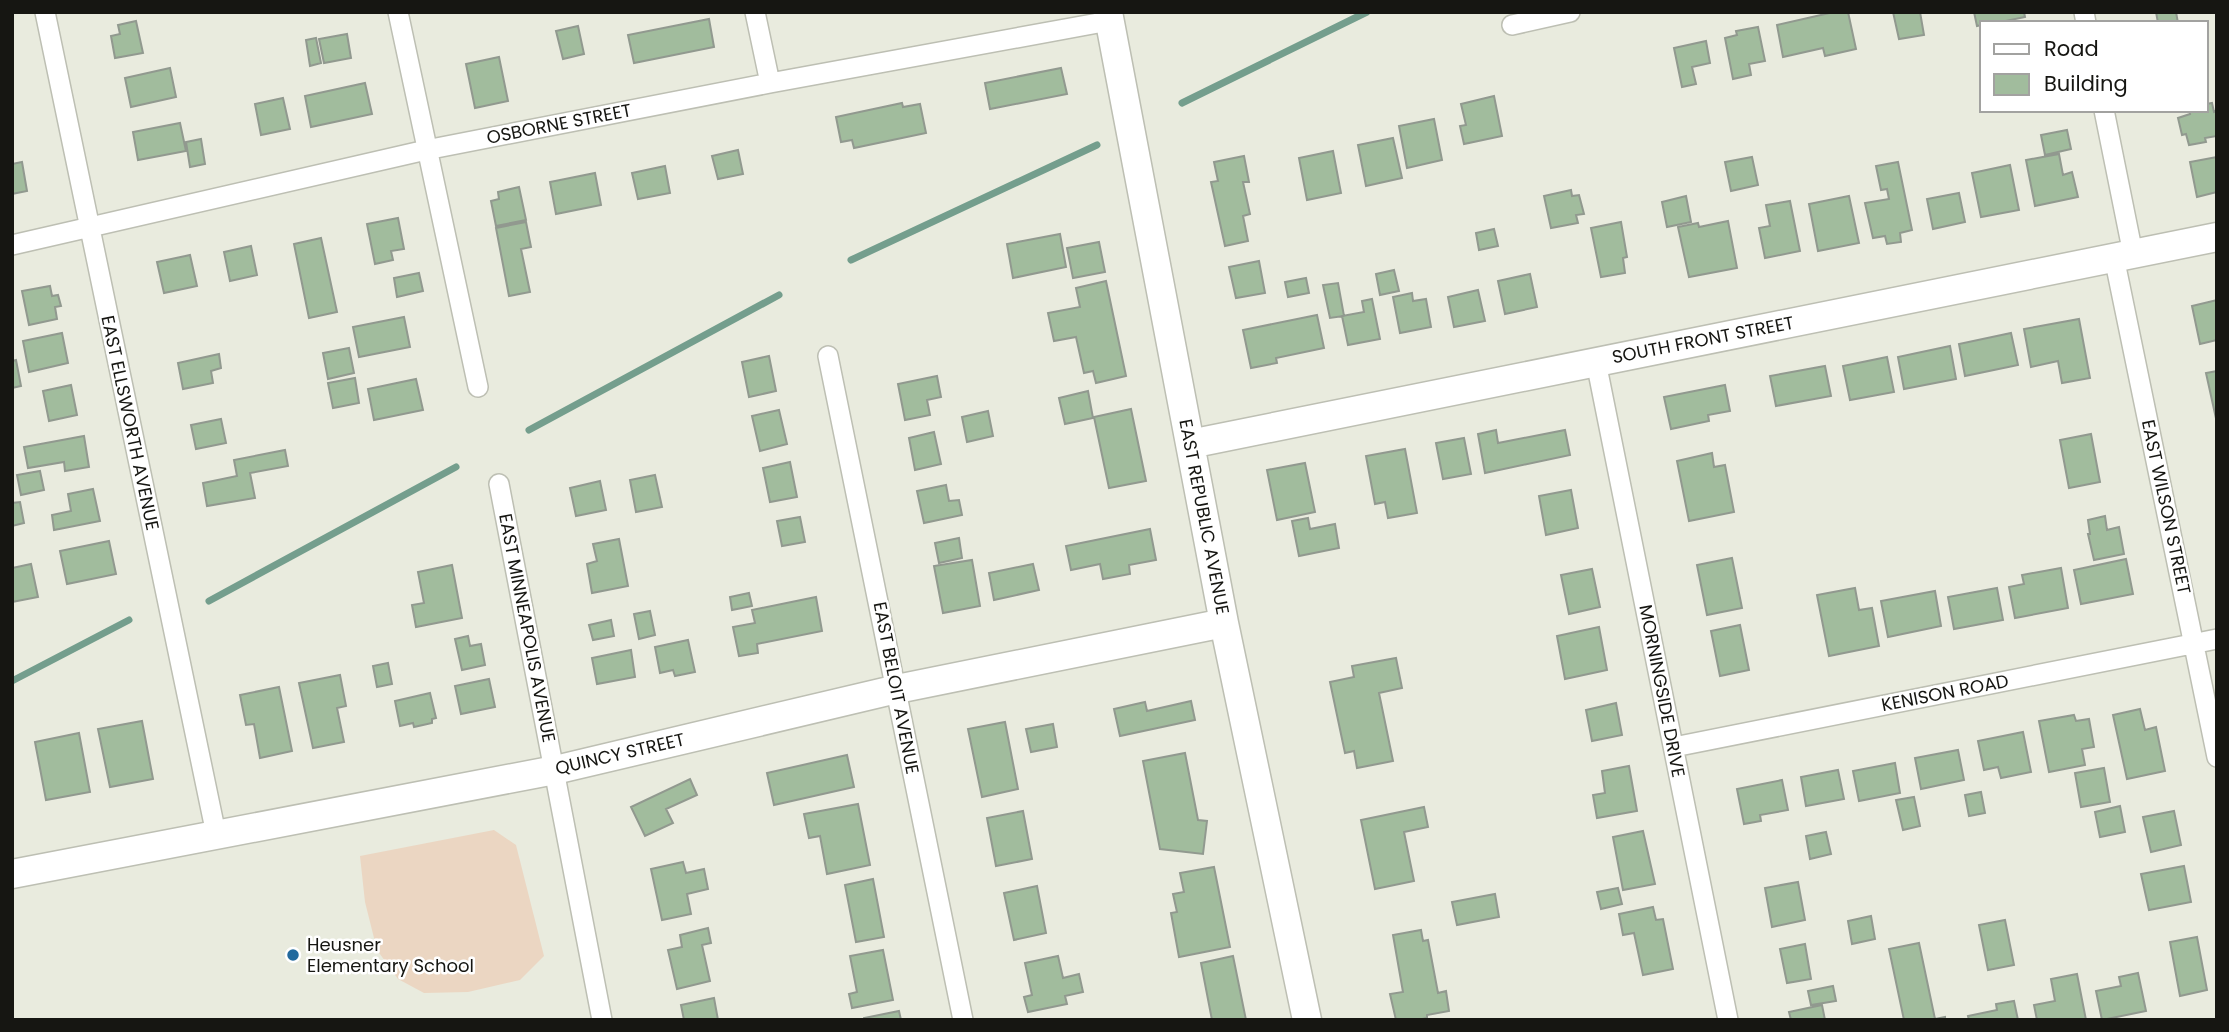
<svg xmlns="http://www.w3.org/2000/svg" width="2229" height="1032" font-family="Poppins,sans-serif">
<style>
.garden{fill:#ebd6c2}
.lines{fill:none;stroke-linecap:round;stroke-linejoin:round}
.stream{stroke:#749e8d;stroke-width:7}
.building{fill:#a1bc9d;stroke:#91998f;stroke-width:2}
.street-casing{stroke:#bdbfb3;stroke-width:22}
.secondary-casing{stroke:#bdbfb3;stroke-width:31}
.street{stroke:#fff;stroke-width:19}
.secondary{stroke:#fff;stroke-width:28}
.poi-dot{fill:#22699d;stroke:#fff;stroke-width:2.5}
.labels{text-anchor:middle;stroke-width:5;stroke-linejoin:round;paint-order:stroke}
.street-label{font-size:18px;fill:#161612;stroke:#fff}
.poi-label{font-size:18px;fill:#161612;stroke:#fff;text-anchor:start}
</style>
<rect width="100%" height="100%" fill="#e9ebde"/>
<path class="garden" d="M494,830L516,845L544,956L520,980L468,992L424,993L398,979L377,950L365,902L360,856Z"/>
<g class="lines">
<path class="stream" d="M1182,103L1367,12
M851,260L1097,145
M529,430L779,295
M209,601L456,467
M12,681L129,620"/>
</g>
<path class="building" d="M1834,12H1848L1856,49L1825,56L1823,48L1783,57L1777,25Z
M1893,12H1920L1924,35L1899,39Z
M1974,12H2024L2025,17L1996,23H1982V25L1977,26Z
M2156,12H2176L2178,23H2158Z
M709,19L714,47L634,63L628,35Z
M136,21L143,53L115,58L111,36L120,34L118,25Z
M578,26L584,54L563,59L556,31Z
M1758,27L1765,61L1749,64L1751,75L1733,79L1725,38L1737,35L1736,31Z
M347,34L351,58L324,63L319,39Z
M316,38L321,63L310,66L306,40Z
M1706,41L1710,63L1692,67L1696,84L1682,87L1674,48Z
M499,57L508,101L475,108L466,64Z
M170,68L176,97L131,107L125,78Z
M1061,68L1067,94L990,109L985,83Z
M365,83L372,114L311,127L305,96Z
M1494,96L1502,136L1464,144L1460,126L1466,125L1461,104Z
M283,98L290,129L261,135L255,104Z
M902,103L903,107L920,104L926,133L854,148L852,140L841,142L836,117Z
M2212,103L2214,112L2217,111V136L2205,138L2206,142L2189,145L2186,134L2182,135L2178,118L2190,114L2189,110H2206V104Z
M1434,119L1442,160L1407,168L1399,126Z
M180,123L186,151L138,160L133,132Z
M2067,130L2071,149L2045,155L2041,135Z
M1393,138L1402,178L1366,186L1358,145Z
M201,139L205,164L190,167L186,142Z
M738,150L743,174L718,179L712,156Z
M1333,151L1341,193L1307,200L1299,158Z
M2059,154L2063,175L2072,172L2078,197L2035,206L2026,160Z
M1244,156L1249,182H1243L1250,214L1243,216L1248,241L1225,246L1211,182L1218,181L1214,162Z
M1752,157L1758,185L1731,191L1725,162Z
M2217,157V192L2197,197L2190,162Z
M22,162L27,191L12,194V164Z
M1898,162L1912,230L1900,233L1901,242L1887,244L1885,236L1873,238L1865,203L1889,199L1887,189L1881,190L1876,166Z
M2010,165L2019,210L1981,217L1972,173Z
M665,166L670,193L638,199L632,173Z
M595,173L601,205L556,214L550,182Z
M519,187L526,220L496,226L491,201L499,199L498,192Z
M1571,190L1572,196L1579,195L1584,214L1576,215L1578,223L1551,228L1544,196Z
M1959,193L1965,222L1933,229L1927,199Z
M1686,196L1691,222L1667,227L1662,202Z
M1849,196L1859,243L1818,251L1809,204Z
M1790,201L1800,251L1765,258L1759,228L1770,226L1766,205Z
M398,218L404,249L391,251L393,260L375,264L367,224Z
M1728,221L1737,268L1689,277L1678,227L1698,223L1699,227Z
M526,222L531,247L521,249L530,292L509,296L496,228Z
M1621,222L1627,257L1623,258L1625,273L1601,277L1591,228Z
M1494,229L1498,246L1479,250L1476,233Z
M1060,234L1066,267L1013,278L1007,244Z
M321,238L337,312L309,318L294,244Z
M1099,242L1105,272L1073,278L1067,248Z
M251,246L257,275L230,281L224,252Z
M190,255L197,286L164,293L157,262Z
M1259,261L1265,293L1236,298L1229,267Z
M1394,270L1399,291L1380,295L1376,274Z
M419,273L423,291L397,297L394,278Z
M1530,274L1537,307L1505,314L1498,281Z
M1306,278L1309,293L1288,297L1285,282Z
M1106,281L1126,376L1096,383L1093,371L1084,373L1076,337L1054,341L1048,313L1080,307L1076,288Z
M1338,283L1344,316L1330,318L1323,285Z
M50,286L52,296L58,295L61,306L55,307L57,319L29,325L22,291Z
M1478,290L1485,321L1454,327L1448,297Z
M1412,293L1413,301L1426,299L1431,327L1400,333L1393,297Z
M1372,299L1380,339L1348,345L1342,316L1364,312L1362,301Z
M2217,300V340L2200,344L2192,306Z
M1317,315L1324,348L1276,358L1277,363L1251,368L1243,330Z
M404,317L410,347L359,357L353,327Z
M2079,319L2090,378L2062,383L2058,361L2031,367L2024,329Z
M62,333L68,363L29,372L23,341Z
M2011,333L2018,365L1965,376L1959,344Z
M1950,346L1956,379L1904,389L1898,357Z
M349,348L354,373L328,379L323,353Z
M219,354L221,368L211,371L213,383L183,389L178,363Z
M769,356L776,391L749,397L742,362Z
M1887,357L1894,392L1850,400L1843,366Z
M16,360L21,386L12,388V361Z
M1825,366L1831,396L1776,406L1770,376Z
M2217,371V423L2206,373Z
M937,376L941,397L927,400L930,415L905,420L898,384Z
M355,378L359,403L333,408L328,383Z
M416,379L423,410L374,420L368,389Z
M71,385L77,415L49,421L43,391Z
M1725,385L1730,411L1708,415L1709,421L1671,429L1664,397Z
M1088,391L1093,418L1065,424L1059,398Z
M1131,409L1146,481L1109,488L1094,417Z
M779,410L787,444L760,451L752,416Z
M988,411L993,436L967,442L962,417Z
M221,419L226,443L196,449L191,425Z
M1496,430L1498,443L1565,430L1570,455L1485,473L1478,434Z
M934,432L941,464L915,470L909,438Z
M2091,434L2100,482L2069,488L2060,440Z
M84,436L89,467L65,471L64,462L28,468L24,447Z
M1464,438L1471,474L1443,479L1436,443Z
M1405,449L1417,513L1388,518L1385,502L1375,504L1366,456Z
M285,450L288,466L250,473L255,498L207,506L203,483L237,476L234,460Z
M1712,453L1714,467L1725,465L1734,512L1689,521L1677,461Z
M790,462L797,497L770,502L763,468Z
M1305,463L1315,512L1277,520L1267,470Z
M40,471L44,490L21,495L17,475Z
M655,475L662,507L636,512L630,480Z
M600,481L606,510L576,516L570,488Z
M946,485L949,501L959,500L962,515L924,523L917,491Z
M93,489L100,521L54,530L52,515L71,511L68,494Z
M1571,490L1578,528L1546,535L1539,496Z
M20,502L24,523L12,526V503Z
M2105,516L2107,530L2119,527L2124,554L2094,560L2088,534H2090L2088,520Z
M800,517L805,542L782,546L777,521Z
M1308,518L1310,529L1335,524L1339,548L1299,556L1292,521Z
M1150,529L1156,560L1129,565L1130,574L1103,579L1100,564L1071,570L1066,546Z
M959,538L962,558L939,563L935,543Z
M619,539L628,586L592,593L587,564L597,561L593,544Z
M109,541L116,574L67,584L60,551Z
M1732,558L1742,608L1707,615L1697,565Z
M2126,559L2133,594L2081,604L2074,570Z
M972,560L980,606L943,613L934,566Z
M31,564L38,597L12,602V568Z
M1033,564L1039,590L994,600L989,573Z
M452,565L462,618L416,627L412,605L424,603L418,572Z
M2061,568L2068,608L2015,618L2009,587L2024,584L2022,575Z
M1592,569L1600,607L1569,614L1561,575Z
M1855,588L1859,610L1872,608L1879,646L1829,656L1817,595Z
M1997,588L2003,620L1954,629L1948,597Z
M1935,591L1941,626L1888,637L1881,601Z
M749,593L752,606L732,610L730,597Z
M816,597L822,631L757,644L758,653L739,656L733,627L755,623L752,610Z
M650,611L655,635L639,639L634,614Z
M611,620L614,636L593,640L589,625Z
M1740,625L1749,670L1720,676L1711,631Z
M1599,627L1607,670L1565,679L1557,636Z
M468,636L470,646L481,644L485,665L462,670L455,639Z
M688,640L695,672L675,676L673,670L660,673L655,647Z
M631,650L635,677L597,684L592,658Z
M1396,658L1402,688L1379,693L1393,761L1357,768L1354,751L1345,753L1330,682L1354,677L1352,666Z
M388,663L392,684L377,687L373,666Z
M340,675L346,706L337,708L344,742L313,748L299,683Z
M489,679L495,707L461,714L455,686Z
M279,687L292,751L260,758L254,724L246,725L240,695Z
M430,693L436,718L432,719V723L414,727L413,723L400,726L395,701Z
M1191,701L1195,720L1120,736L1114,709L1145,702L1147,711Z
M1616,703L1622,735L1592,741L1586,710Z
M2140,709L2145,730L2156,727L2165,771L2127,779L2113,715Z
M2074,715L2076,721L2089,719L2094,747L2082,749L2085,765L2049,772L2039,721Z
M142,721L153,779L110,787L98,729Z
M1005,722L1018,789L982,797L968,729Z
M1053,724L1057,747L1031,752L1026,729Z
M2023,732L2031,772L2001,778L1998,767L1984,770L1978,741Z
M79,733L90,792L46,800L35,742Z
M1958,750L1964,780L1921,789L1915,758Z
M1185,753L1198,820L1207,821L1203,854L1160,849L1143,761Z
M847,755L854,787L774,805L767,773Z
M1895,763L1900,793L1859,801L1853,771Z
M1629,766L1637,811L1597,818L1593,795L1605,793L1602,771Z
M2104,768L2110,802L2081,807L2075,773Z
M1838,770L1844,799L1806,806L1801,777Z
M690,779L697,795L666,809L673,823L645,836L631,807Z
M1782,780L1788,810L1760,815L1761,821L1744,824L1737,789Z
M1981,792L1985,813L1969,816L1965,795Z
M1914,797L1920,826L1903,830L1896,800Z
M858,804L870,865L827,874L820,836L809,838L804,814Z
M2120,806L2125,832L2100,837L2095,812Z
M1424,807L1428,827L1404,832L1414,881L1375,889L1361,820Z
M1023,811L1032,859L996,866L987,818Z
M2174,811L2181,845L2151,852L2143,817Z
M1643,831L1655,884L1623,890L1613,837Z
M1826,832L1831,854L1810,859L1806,836Z
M683,862L686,873L704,869L708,889L687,894L691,914L662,920L651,869Z
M2184,866L2191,902L2149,910L2141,874Z
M1214,867L1230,947L1179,957L1171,913L1177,912L1173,894L1184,892L1180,873Z
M873,879L884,937L856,942L845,885Z
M1798,882L1805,920L1772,927L1765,888Z
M1037,886L1046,933L1014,940L1004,893Z
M1618,888L1622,904L1601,909L1597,892Z
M1495,894L1499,917L1457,925L1452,902Z
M1653,907L1656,920L1663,919L1673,969L1643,975L1634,933L1623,935L1619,914Z
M1871,916L1875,939L1852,944L1848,921Z
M2005,920L2014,965L1988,970L1979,925Z
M708,928L711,943L702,945L710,981L677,989L668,950L682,947L680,935Z
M1421,930L1423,941L1428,940L1438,993L1446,991L1449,1011L1427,1015V1018L1418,1020H1396L1390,994L1403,992L1393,935Z
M2197,937L2207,990L2180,996L2170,942Z
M1919,943L1935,1019L1945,1017V1020H1904L1889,949Z
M1805,944L1811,979L1787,983L1780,949Z
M883,950L893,1000L852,1008L849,994L857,992L850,956Z
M1058,956L1063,978L1079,974L1083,992L1065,996L1067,1004L1028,1012L1024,997L1032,995L1025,963Z
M1233,956L1246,1020H1212L1201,963Z
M2138,973L2146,1011L2102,1020L2096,991L2121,986L2119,977Z
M2077,974L2086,1020H2037L2034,1005L2055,1001L2051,979Z
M1833,986L1836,1001L1811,1005L1808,991Z
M714,998L718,1020H684L681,1005Z
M2014,1001L2018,1020H1969L1968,1016L1997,1010L1996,1004Z
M1822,1005L1825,1020H1791L1789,1012Z
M899,1011L901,1020H864V1018Z"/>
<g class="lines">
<g class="street-casing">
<path id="street" d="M45,12L216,834
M398,12L478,387
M755,12L770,83
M2084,12L2086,23
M1512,25L1570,12
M2104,110L2133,254
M12,245L426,150L770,83L1109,21
M2114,257L2217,757
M828,356L963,1020
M1596,362L1728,1020
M499,484L602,1020
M1674,747L2217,639"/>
</g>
<g class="secondary-casing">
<path id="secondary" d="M1108,12L1224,623L1307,1020
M1190,444L2217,237
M12,874L555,770L897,689L1224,623"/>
</g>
<use href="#street" class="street"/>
<use href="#secondary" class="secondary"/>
</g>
<circle class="poi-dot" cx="293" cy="955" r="7"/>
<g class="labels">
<g class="street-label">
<text transform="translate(559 124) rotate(-11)" y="6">OSBORNE STREET</text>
<text transform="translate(1703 340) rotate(-11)" y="6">SOUTH FRONT STREET</text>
<text transform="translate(130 423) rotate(78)" y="6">EAST ELLSWORTH AVENUE</text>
<text transform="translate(2166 507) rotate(78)" y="6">EAST WILSON STREET</text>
<text transform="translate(1204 517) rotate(79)" y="6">EAST REPUBLIC AVENUE</text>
<text transform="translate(527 628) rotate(79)" y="6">EAST MINNEAPOLIS AVENUE</text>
<text transform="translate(896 688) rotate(79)" y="6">EAST BELOIT AVENUE</text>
<text transform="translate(1662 691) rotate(79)" y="6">MORNINGSIDE DRIVE</text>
<text transform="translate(1945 693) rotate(-11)" y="6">KENISON ROAD</text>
<text transform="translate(620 754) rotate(-13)" y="6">QUINCY STREET</text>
</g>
<g class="poi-label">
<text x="307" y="951">Heusner<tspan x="307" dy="21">Elementary School</tspan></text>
</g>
</g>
<rect width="2229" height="1032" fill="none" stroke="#161612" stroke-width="28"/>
<rect x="1980" y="21" width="228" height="91" fill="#ffffff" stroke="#a2a2a0" stroke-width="2"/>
<rect x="1994" y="44" width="35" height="10" fill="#ffffff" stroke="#a2a2a0" stroke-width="2"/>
<text x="2044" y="56" font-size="21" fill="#161612">Road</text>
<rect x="1994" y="74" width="35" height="21" fill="#a1bc9d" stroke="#a2a2a0" stroke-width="2"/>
<text x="2044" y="91" font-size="21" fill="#161612">Building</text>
</svg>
